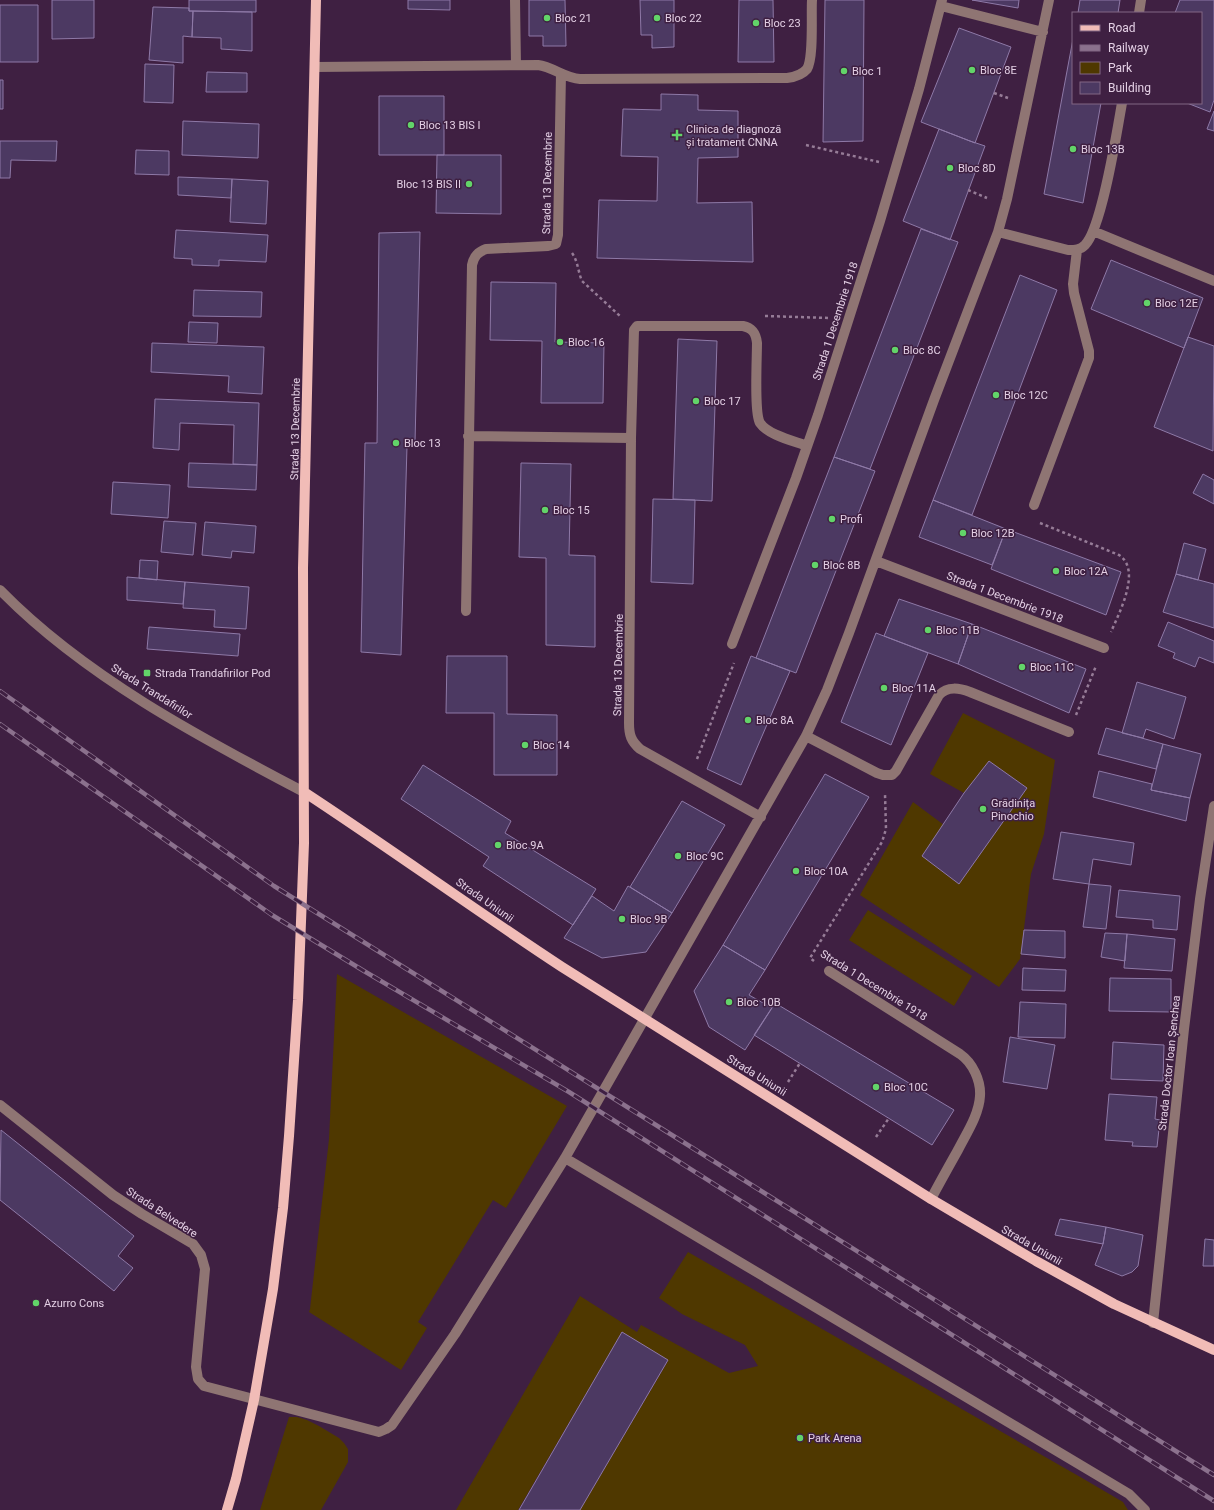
<svg xmlns="http://www.w3.org/2000/svg" width="1214" height="1510" font-family="Roboto,sans-serif">
<style>
.green{fill:#4f3800}
.building{fill:#4c3962;stroke:#8e79a7}
.lines{fill:none;stroke-linecap:round;stroke-linejoin:round}
.path{stroke:#967c97;stroke-width:2.5;stroke-dasharray:3 3;stroke-linecap:butt}
.minor{stroke:#8f7573;stroke-width:10}
.major{stroke:#f1bcb7;stroke-width:10}
.rail-casing{stroke:#8b718d;stroke-width:4.5}
.rail{stroke:#3f2042;stroke-width:3;stroke-dasharray:9;stroke-linecap:butt}
.poi-dot{fill:#62d469;stroke:#3f2042;stroke-width:1.5}
.labels{text-anchor:middle;stroke-width:3;stroke-linejoin:round;paint-order:stroke}
.poi-label{font-size:11px;fill:#e3cfe4;stroke:#3f2042;text-anchor:start}
.street-label{font-size:11px;fill:#e3cfe4;stroke:#3f2042}
</style>
<rect width="100%" height="100%" fill="#3f2042"/>
<path class="green" d="M963,713L1055,760L1044,834L1031,874L1020,959L999,987L860,895L913,802L944,825L922,856L959,884L1027,788L989,762L964,793L930,774Z
M868,910L972,976L954,1006L849,940Z
M337,974L567,1106L506,1208L493,1200L418,1322L427,1328L401,1370L309,1312L310,1309L329,1139Z
M688,1252L1082,1478L1123,1502L1128,1510H580L668,1361L622,1332L518,1510H456L580,1296L637,1332L641,1325L729,1373L758,1366L745,1345L682,1314L659,1298Z
M289,1417H297L307,1420L319,1426L339,1438L344,1443L348,1449V1462L321,1510H260Z"/>
<path class="building" d="M52,0H94V38L52,39Z
M189,0H256V12L189,11Z
M408,0H450V10L408,9Z
M529,0H565L566,46H543V36H529Z
M640,0H674V47L652,48V35H641Z
M739,0H773L774,62H738Z
M825,0H864L863,141L823,142Z
M972,0H1019L1018,8Z
M1080,0H1120L1118,13H1078Z
M1180,0H1214V100L1210,112L1187,103H1201V13H1175Z
M0,5H38V62H0Z
M153,7L189,8V11H193L192,37L183,36V63L149,60Z
M193,11L252,12V51L221,49V38L192,37Z
M959,28L1011,47L975,143L921,122Z
M1073,39V103H1101L1083,203L1044,194Z
M145,64L174,65L173,103L144,102Z
M207,72L247,73V92H206Z
M0,80H3V109H0Z
M661,94L698,95V110L738,111V157L698,158L697,203L752,202L753,262L597,258L599,200L657,201L658,157L621,156L623,109L661,110Z
M379,96H444V155H379Z
M1214,111V131L1207,129Z
M183,121L259,124L258,158L182,155Z
M939,129L970,141L985,146L950,240L903,221Z
M0,141H57L56,161L11,160L10,178H0Z
M136,150L169,151V175L135,174Z
M437,155H501V214L436,213Z
M178,177L232,179L231,198L178,195Z
M232,179L268,181L266,224L230,222Z
M921,229L958,242L870,469L834,457Z
M176,230L268,235L266,262L219,260V266L192,265V259L174,258Z
M420,232L415,443L407,446L401,655L361,652L365,443H377L379,233Z
M1111,260L1203,298L1184,348L1091,309Z
M1020,275L1057,290L972,515L933,500Z
M491,282L556,283L555,342L604,343L603,403H541L542,341L490,340Z
M194,290L262,292L261,317L193,316Z
M189,322L218,323L217,343L188,342Z
M1188,337L1214,346L1213,451L1154,427Z
M678,339L717,341L712,501L673,499Z
M152,343L264,347L262,394L228,392L229,376L151,372Z
M155,399L259,403L257,465L233,464L234,425L180,423L179,450L153,448Z
M834,457L875,471L796,673L756,658Z
M189,463L257,465L256,490L188,487Z
M521,463L571,464L569,555L595,556V647L546,645V558L519,557Z
M1203,474L1214,480V504L1193,493Z
M113,482L170,485L168,518L111,514Z
M653,499L695,500L693,584L651,582Z
M933,500L1006,529L992,565L919,537Z
M164,521L196,523L193,555L161,552Z
M205,522L256,526L254,553L232,551L231,558L202,555Z
M1006,529L1121,572L1106,615L991,569Z
M1184,543L1206,549L1198,580L1176,574Z
M140,560L158,561L157,580L139,578Z
M1176,574L1214,584V628L1163,612Z
M127,577L185,582L183,604L127,600Z
M185,582L249,587L246,629L214,627L215,610L183,608Z
M899,599L972,624L958,664L884,636Z
M1168,622L1214,641V663L1199,657L1195,667L1173,658L1175,653L1158,646Z
M972,624L1086,669L1069,713L958,664Z
M149,627L240,634L238,656L147,649Z
M876,633L928,653L891,745L841,722Z
M447,656H507V714L557,715V775H494V713H446Z
M751,656L790,671L741,785L707,769Z
M1137,682L1186,697L1174,739L1146,729L1143,738L1122,733Z
M1106,728L1163,744L1156,769L1098,754Z
M1163,744L1201,754L1190,798L1151,790Z
M989,761L1027,788L959,884L922,856L964,793Z
M423,765L511,821L505,833L596,889L573,925L483,866L489,857L401,799Z
M1099,771L1152,784L1151,790L1190,798L1186,821L1093,797Z
M825,774L869,797L765,970L723,945Z
M682,801L725,825L672,913L630,887Z
M1061,832L1134,843L1131,865L1093,859L1089,884L1053,879Z
M1089,884L1111,886L1106,929L1083,927Z
M628,886L672,913L646,952L602,958L564,938L592,896L614,911Z
M1119,890L1180,896L1177,930L1153,928V920L1116,917Z
M1024,930L1065,931V958L1021,954Z
M1105,933L1127,934L1125,961L1101,957Z
M1127,934L1175,939L1172,971L1124,968Z
M723,945L765,970L749,995L772,1008L745,1050L709,1027L694,991Z
M1023,968L1066,970L1065,991L1022,990Z
M1110,978L1171,979V1012L1109,1011Z
M1020,1002L1066,1004L1065,1038L1018,1037Z
M775,1003L954,1110L932,1145L754,1035Z
M1010,1037L1055,1045L1047,1089L1003,1082Z
M1113,1042L1164,1045L1163,1081L1111,1079Z
M1109,1094L1157,1097L1155,1119L1160,1120L1157,1147L1132,1146L1133,1142L1105,1140Z
M1,1130L134,1236L118,1256L133,1268L114,1291L0,1200Z
M1060,1219L1106,1227L1103,1244L1055,1235Z
M1106,1227L1143,1235L1138,1266L1132,1272L1122,1276L1095,1265L1103,1244Z
M1205,1239L1214,1240V1266H1203Z
M622,1332L668,1360L580,1510H519Z"/>
<g class="lines">
<path class="path" d="M994,93L1008,98
M806,145L879,162
M968,190L987,198
M572,253C578,261 578,272 582,281L621,317
M765,316L830,318
M1040,523L1119,555C1142,570 1119,613 1111,632
M1076,715L1096,666
M697,759L734,663
M814,961L810,958L882,842L886,829L885,794
M788,1082L800,1063
M876,1137L889,1118"/>
<path class="minor" d="M515,0L516,65
M941,6L1043,32
M1139,13L1141,0
M315,67L538,65C553,67 565,78 580,79L787,78C795,77 802,75 807,69C814,58 811,15 812,0
M1093,231L1214,281
M998,232L1068,250C1075,250 1080,250 1085,245C1102,228 1117,131 1122,103
M468,436L631,438
M1034,505L1089,358V351L1074,293L1073,284L1077,250
M876,561L1104,648
M0,590C84,676 199,737 304,792
M466,611L472,265C474,256 478,252 486,249L548,246L556,244L558,235L561,74
M732,644L796,478L818,415L880,221L919,89L942,0
M806,736L877,773L883,775H892L896,771L939,695C948,686 959,688 970,692L1069,732
M761,817L640,749C631,741 629,735 629,723L631,438L634,330L637,326H743C753,328 756,334 757,343C757,358 754,413 760,423C768,435 794,441 807,446
M829,971L960,1054C973,1063 981,1081 980,1096C979,1115 966,1134 958,1150C949,1166 940,1182 931,1199
M0,1105L113,1195L142,1214L193,1244L201,1255L205,1269L196,1367L198,1379L204,1386L379,1432L386,1429L392,1425L455,1334L565,1158L806,736L827,690L849,633L934,400L998,232L1007,199L1049,0
M565,1158L1129,1494L1145,1510
M1153,1323L1184,1029L1200,899L1214,806"/>
<path class="major" d="M304,792C391,849 475,910 562,967L931,1199L1036,1261L1114,1304L1214,1350
M227,1510L236,1479L254,1400L273,1289L283,1208L289,1136L298,1000L304,843L303,568L316,0"/>
<g class="rail-casing">
<path id="rail" d="M0,691L274,886L640,1115L1214,1475
M0,724L272,915L364,971L569,1092L1214,1501"/>
</g>
<use href="#rail" class="rail"/>
</g>
<g class="poi-dot">
<circle cx="547" cy="18" r="4"/>
<circle cx="657" cy="18" r="4"/>
<circle cx="756" cy="23" r="4"/>
<circle cx="972" cy="70" r="4"/>
<circle cx="844" cy="71" r="4"/>
<circle cx="411" cy="125" r="4"/>
<path d="M675 129h4v4h4v4h-4v4h-4v-4h-4v-4h4z"/>
<circle cx="1073" cy="149" r="4"/>
<circle cx="950" cy="168" r="4"/>
<circle cx="469" cy="184" r="4"/>
<circle cx="1147" cy="303" r="4"/>
<circle cx="560" cy="342" r="4"/>
<circle cx="895" cy="350" r="4"/>
<circle cx="996" cy="395" r="4"/>
<circle cx="696" cy="401" r="4"/>
<circle cx="396" cy="443" r="4"/>
<circle cx="545" cy="510" r="4"/>
<circle cx="832" cy="519" r="4"/>
<circle cx="963" cy="533" r="4"/>
<circle cx="815" cy="565" r="4"/>
<circle cx="1056" cy="571" r="4"/>
<circle cx="928" cy="630" r="4"/>
<circle cx="1022" cy="667" r="4"/>
<rect x="143" y="669" width="8" height="8" rx="2"/>
<circle cx="884" cy="688" r="4"/>
<circle cx="748" cy="720" r="4"/>
<circle cx="525" cy="745" r="4"/>
<circle cx="983" cy="809" r="4"/>
<circle cx="498" cy="845" r="4"/>
<circle cx="678" cy="856" r="4"/>
<circle cx="796" cy="871" r="4"/>
<circle cx="622" cy="919" r="4"/>
<circle cx="729" cy="1002" r="4"/>
<circle cx="876" cy="1087" r="4"/>
<circle cx="36" cy="1303" r="4"/>
<circle cx="800" cy="1438" r="4"/>
</g>
<g class="labels">
<g class="poi-label">
<text x="555" y="22">Bloc 21</text>
<text x="665" y="22">Bloc 22</text>
<text x="764" y="27">Bloc 23</text>
<text x="980" y="74">Bloc 8E</text>
<text x="852" y="75">Bloc 1</text>
<text x="419" y="129">Bloc 13 BIS I</text>
<text x="686" y="133">Clinica de diagnoză<tspan x="686" dy="13">și tratament CNNA</tspan></text>
<text x="1081" y="153">Bloc 13B</text>
<text x="958" y="172">Bloc 8D</text>
<text x="461" y="188" text-anchor="end">Bloc 13 BIS II</text>
<text x="1155" y="307">Bloc 12E</text>
<text x="568" y="346">Bloc 16</text>
<text x="903" y="354">Bloc 8C</text>
<text x="1004" y="399">Bloc 12C</text>
<text x="704" y="405">Bloc 17</text>
<text x="404" y="447">Bloc 13</text>
<text x="553" y="514">Bloc 15</text>
<text x="840" y="523">Profi</text>
<text x="971" y="537">Bloc 12B</text>
<text x="823" y="569">Bloc 8B</text>
<text x="1064" y="575">Bloc 12A</text>
<text x="936" y="634">Bloc 11B</text>
<text x="1030" y="671">Bloc 11C</text>
<text x="155" y="677">Strada Trandafirilor Pod</text>
<text x="892" y="692">Bloc 11A</text>
<text x="756" y="724">Bloc 8A</text>
<text x="533" y="749">Bloc 14</text>
<text x="991" y="807">Grădinița<tspan x="991" dy="13">Pinochio</tspan></text>
<text x="506" y="849">Bloc 9A</text>
<text x="686" y="860">Bloc 9C</text>
<text x="804" y="875">Bloc 10A</text>
<text x="630" y="923">Bloc 9B</text>
<text x="737" y="1006">Bloc 10B</text>
<text x="884" y="1091">Bloc 10C</text>
<text x="44" y="1307">Azurro Cons</text>
<text x="808" y="1442">Park Arena</text>
</g>
<g class="street-label">
<text transform="translate(547 183) rotate(-89)" y="4">Strada 13 Decembrie</text>
<text transform="translate(835 321) rotate(-72)" y="4">Strada 1 Decembrie 1918</text>
<text transform="translate(295 429) rotate(-89)" y="4">Strada 13 Decembrie</text>
<text transform="translate(1005 597) rotate(21)" y="4">Strada 1 Decembrie 1918</text>
<text transform="translate(618 665) rotate(-89)" y="4">Strada 13 Decembrie</text>
<text transform="translate(152 691) rotate(32)" y="4">Strada Trandafirilor</text>
<text transform="translate(485 900) rotate(35)" y="4">Strada Uniunii</text>
<text transform="translate(874 985) rotate(32)" y="4">Strada 1 Decembrie 1918</text>
<text transform="translate(1169 1063) rotate(-84)" y="4">Strada Doctor Ioan Șenchea</text>
<text transform="translate(757 1075) rotate(32)" y="4">Strada Uniunii</text>
<text transform="translate(162 1212) rotate(33)" y="4">Strada Belvedere</text>
<text transform="translate(1032 1245) rotate(30)" y="4">Strada Uniunii</text>
</g>
</g>
<rect x="1072" y="12" width="130" height="92" fill="#3f2042" stroke="#816683"/>
<rect x="1080" y="25" width="20" height="6" fill="#f1bcb7" stroke="#816683"/>
<text x="1108" y="32" font-size="12" fill="#e3cfe4">Road</text>
<rect x="1080" y="45" width="20" height="6" fill="#8b718d" stroke="#816683"/>
<text x="1108" y="52" font-size="12" fill="#e3cfe4">Railway</text>
<rect x="1080" y="62" width="20" height="12" fill="#4f3800" stroke="#816683"/>
<text x="1108" y="72" font-size="12" fill="#e3cfe4">Park</text>
<rect x="1080" y="82" width="20" height="12" fill="#4c3962" stroke="#816683"/>
<text x="1108" y="92" font-size="12" fill="#e3cfe4">Building</text>
</svg>
